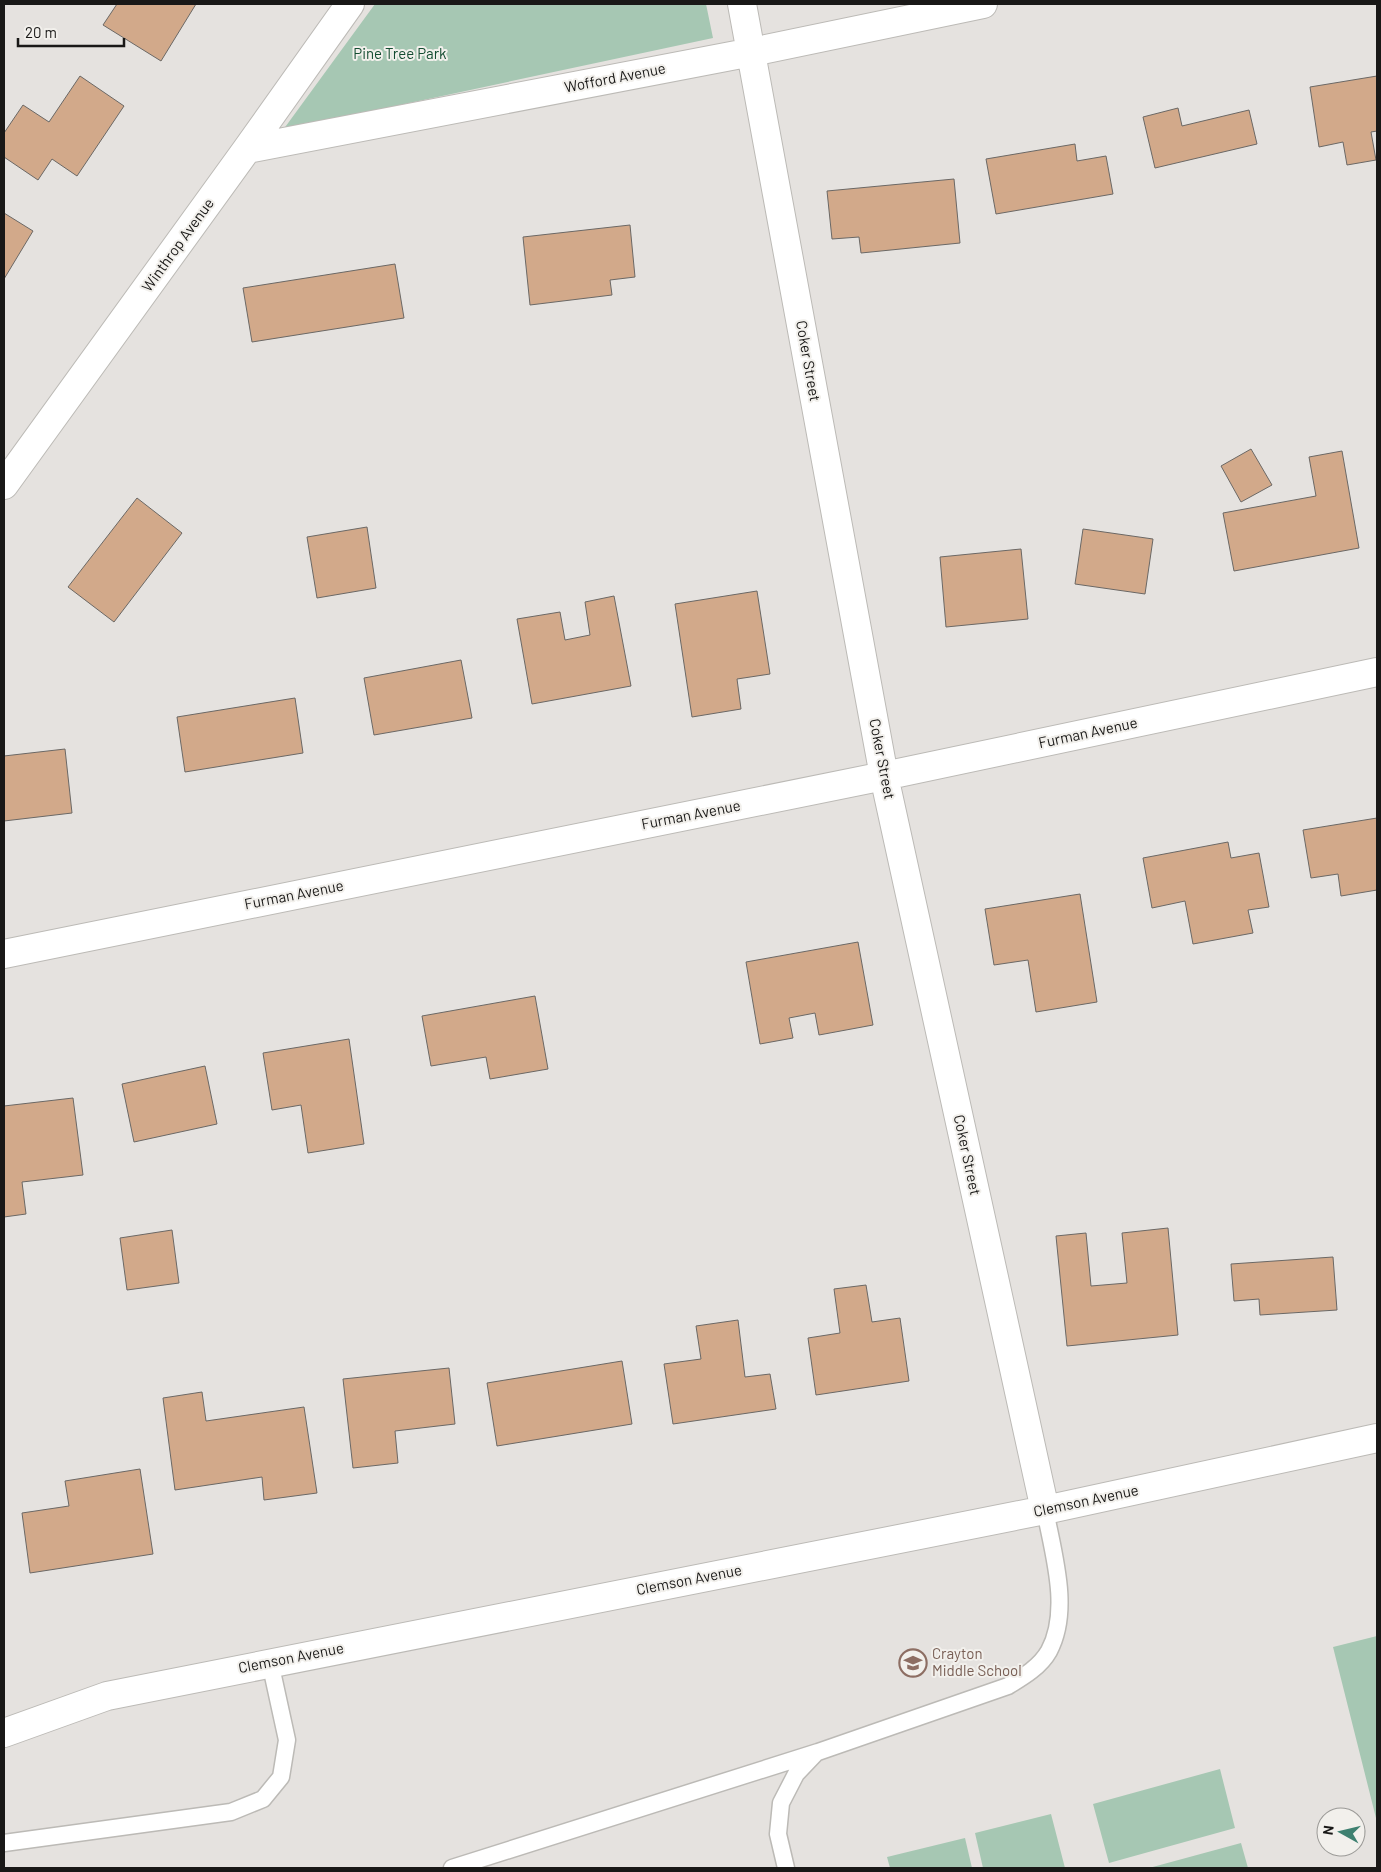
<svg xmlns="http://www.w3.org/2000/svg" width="1381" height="1872" font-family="Barlow,sans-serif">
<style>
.green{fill:#a6c7b3}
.building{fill:#d2a98a;stroke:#6b6865}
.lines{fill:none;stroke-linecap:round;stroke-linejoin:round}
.service-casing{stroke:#bcbab6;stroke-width:19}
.minor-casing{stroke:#bcbab6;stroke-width:30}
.service{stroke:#fff;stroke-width:16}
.minor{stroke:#fff;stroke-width:28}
.labels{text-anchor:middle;stroke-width:4;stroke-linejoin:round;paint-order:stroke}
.park-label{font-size:15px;fill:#134c31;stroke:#f2f0ec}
.street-label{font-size:15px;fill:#191817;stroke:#f2f0ec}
.education-label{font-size:15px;fill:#785e54;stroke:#f2f0ec;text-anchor:start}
</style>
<rect width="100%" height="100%" fill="#e5e2df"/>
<path class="green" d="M375,4H706L713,38L283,130Z
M1377,1636V1822L1333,1647Z
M1220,1769L1235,1828L1109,1863L1093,1804Z
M1051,1814L1065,1868H983L975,1833Z
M965,1838L972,1868H890L887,1857Z
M1241,1843L1248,1868H1149Z"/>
<path class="building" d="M117,4H196L161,61L103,25Z
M80,76L124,106L77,176L52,159L38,180L4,157V133L23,105L49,122Z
M1377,76V131L1371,132L1376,160L1347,165L1343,142L1319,147L1310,87Z
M1178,108L1182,126L1249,110L1257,144L1155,168L1143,117Z
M1075,144L1077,161L1106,156L1113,194L996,214L986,159Z
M954,179L960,243L861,253L859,237L832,239L827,191Z
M4,213L33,231L4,279Z
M630,225L635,277L610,280L612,295L530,305L523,237Z
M395,264L404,318L252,342L243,288Z
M1251,449L1272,485L1241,502L1221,466Z
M1342,451L1359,548L1234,571L1223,513L1316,496L1309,457Z
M137,498L182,533L114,622L68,587Z
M367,527L376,588L317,598L307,537Z
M1083,529L1153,539L1145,594L1075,584Z
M1021,549L1028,619L946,627L940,557Z
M757,591L770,674L737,679L741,709L692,717L675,604Z
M614,596L631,686L532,704L517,619L560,612L565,640L590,635L585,602Z
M461,660L472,718L374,735L364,678Z
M295,698L303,753L185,772L177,717Z
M65,749L72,813L4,821V756Z
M1377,818V890L1341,896L1338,874L1311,878L1303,830Z
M1228,842L1231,858L1259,853L1269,907L1248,910L1253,933L1193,944L1185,901L1152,908L1143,858Z
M1080,894L1097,1002L1036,1012L1028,960L994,965L985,909Z
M858,942L873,1025L819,1035L815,1013L789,1018L793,1038L760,1044L746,962Z
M535,996L548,1069L490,1079L486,1057L431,1066L422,1016Z
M349,1039L364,1144L308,1153L301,1105L272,1110L263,1053Z
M205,1066L217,1124L134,1142L122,1084Z
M73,1098L83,1175L22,1182L26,1214L4,1217V1106Z
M1168,1228L1178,1335L1067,1346L1056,1236L1086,1233L1091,1286L1127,1283L1122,1233Z
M172,1230L179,1283L127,1290L120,1238Z
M1333,1257L1337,1310L1260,1315L1259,1299L1234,1301L1231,1264Z
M866,1285L872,1322L900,1318L909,1381L816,1395L808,1338L840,1333L834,1289Z
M738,1320L745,1377L770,1374L776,1409L673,1424L664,1364L701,1359L696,1326Z
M622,1361L632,1424L497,1446L487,1383Z
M449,1368L455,1424L395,1431L398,1463L353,1468L343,1379Z
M202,1392L206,1421L304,1407L317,1493L264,1500L262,1477L175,1490L163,1398Z
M140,1469L153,1554L30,1573L22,1513L69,1506L65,1481Z"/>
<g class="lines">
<g class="service-casing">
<path id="service" d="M4,1843L231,1812L263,1799L281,1777L287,1740L270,1662
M452,1868L818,1752L1008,1686C1023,1677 1040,1667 1049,1651C1071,1610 1053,1553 1045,1510
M786,1868L778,1834L781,1803L796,1774L816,1753"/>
</g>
<g class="minor-casing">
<path id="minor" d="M742,4L884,776L1045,1510
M247,149L752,52L983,4
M4,485L247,149L350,4
M4,954L884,776L1377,672
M4,1733L107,1696L1045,1510L1377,1438"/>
</g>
<use href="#service" class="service"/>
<use href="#minor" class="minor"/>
</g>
<defs>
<g id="school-ring" transform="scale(1.4375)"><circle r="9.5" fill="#f2f0ec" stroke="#8d6e63" stroke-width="1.5"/><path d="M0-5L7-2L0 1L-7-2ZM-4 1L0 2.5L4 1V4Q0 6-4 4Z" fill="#8d6e63"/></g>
</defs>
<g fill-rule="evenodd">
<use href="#school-ring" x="913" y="1663"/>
</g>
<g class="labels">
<g class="park-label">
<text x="400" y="59">Pine Tree Park</text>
</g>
<g class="street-label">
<text transform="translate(615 78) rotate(-11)" y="5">Wofford Avenue</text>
<text transform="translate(178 245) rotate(-54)" y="5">Winthrop Avenue</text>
<text transform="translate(808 361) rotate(80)" y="5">Coker Street</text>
<text transform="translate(1088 733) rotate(-12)" y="5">Furman Avenue</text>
<text transform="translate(882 759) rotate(79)" y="5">Coker Street</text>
<text transform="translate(691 815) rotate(-11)" y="5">Furman Avenue</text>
<text transform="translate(294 895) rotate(-11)" y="5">Furman Avenue</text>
<text transform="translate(967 1155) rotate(78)" y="5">Coker Street</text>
<text transform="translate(1086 1501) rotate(-12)" y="5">Clemson Avenue</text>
<text transform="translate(689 1580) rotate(-11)" y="5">Clemson Avenue</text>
<text transform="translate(291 1658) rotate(-11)" y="5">Clemson Avenue</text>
</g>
<g class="education-label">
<text x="932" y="1659">Crayton<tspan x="932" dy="17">Middle School</tspan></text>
</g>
</g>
<rect width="1381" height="1872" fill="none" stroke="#191817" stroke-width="10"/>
<g transform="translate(1341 1832) rotate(278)"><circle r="24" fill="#f2f0ec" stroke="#9b9a97"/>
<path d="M0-4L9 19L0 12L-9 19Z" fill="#3e8070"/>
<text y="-8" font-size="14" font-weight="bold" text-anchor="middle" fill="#191817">N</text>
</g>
<path d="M18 38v8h106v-8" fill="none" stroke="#191817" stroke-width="2.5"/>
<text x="25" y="38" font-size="15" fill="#191817" stroke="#f2f0ec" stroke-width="4" paint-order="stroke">20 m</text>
</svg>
